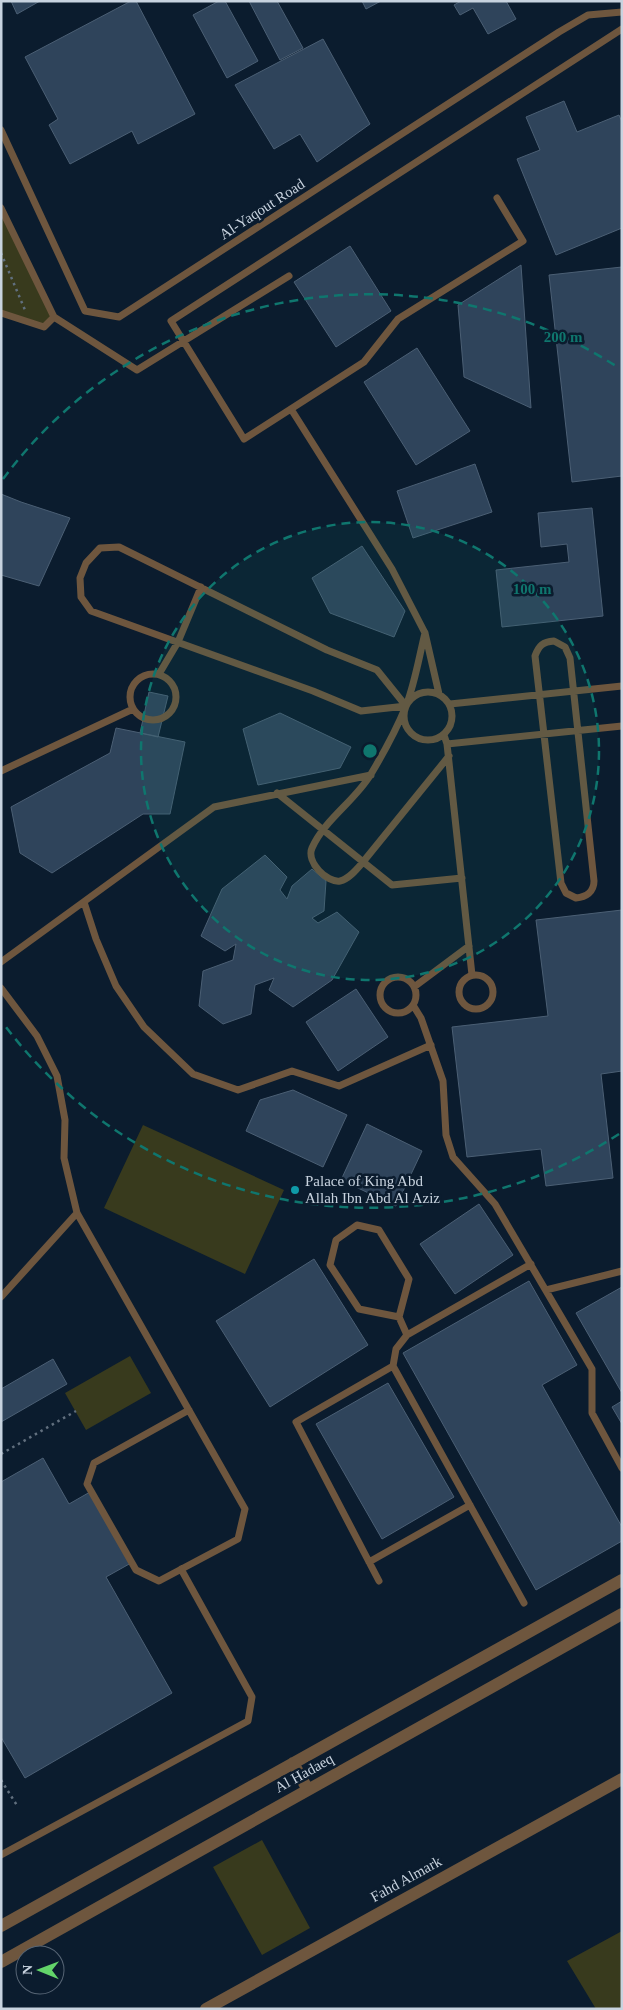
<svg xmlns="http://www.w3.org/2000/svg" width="623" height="2010" font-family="Georgia,serif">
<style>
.green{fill:#383a1d}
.building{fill:#2f445b;stroke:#4b5f74}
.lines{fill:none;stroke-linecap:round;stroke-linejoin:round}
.path{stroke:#616f7e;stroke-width:2.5;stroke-dasharray:2.5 4;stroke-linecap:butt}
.service{stroke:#6e563e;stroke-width:7}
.minor{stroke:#6e563e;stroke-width:12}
.ring{fill:none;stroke:#0f766e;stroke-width:2.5;stroke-dasharray:9 6}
.culture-dot{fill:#0f9aa8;stroke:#0b1c2e;stroke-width:2}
.labels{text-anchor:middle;stroke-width:5;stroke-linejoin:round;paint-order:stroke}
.street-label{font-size:15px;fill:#c8d3df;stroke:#0b1c2e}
.poi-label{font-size:15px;fill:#c8d3df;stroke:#0b1c2e;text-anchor:start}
.centre{fill:#0f766e;stroke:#0b1c2e;stroke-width:2.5}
.ring-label{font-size:15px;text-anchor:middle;font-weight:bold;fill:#0f766e;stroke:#0b1c2e;stroke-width:5;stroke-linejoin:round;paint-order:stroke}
</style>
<rect width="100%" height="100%" fill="#0b1c2e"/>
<path class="green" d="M1,208L54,317L44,327L1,313Z
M143,1125L284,1190L245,1274L104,1208Z
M130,1356L151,1393L86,1430L65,1393Z
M262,1840L310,1928L262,1955L213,1867Z
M622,1931V2009H596L567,1961Z"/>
<path class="building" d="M11,1H40L17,14Z
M131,1H136L195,114L138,144L132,131L70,164L49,125L58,119L25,57Z
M219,1H225L258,61L227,78L193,15Z
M249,1H277L303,48L280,60Z
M362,1H381L366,9Z
M461,1H506L516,19L488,34L473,8L460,15L454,5Z
M323,39L370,124L317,162L300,134L274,149L235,85Z
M564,101L577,132L619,115L622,122V228L556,255L517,159L540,150L526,117Z
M350,246L391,311L336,347L294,282Z
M521,265L531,408L464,377L458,305Z
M622,267V476L572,482L549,275Z
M417,348L470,431L416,465L364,382Z
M475,464L492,512L413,538L397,491Z
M1,494L21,502L70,518L39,586L1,575Z
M592,508L603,616L502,627L496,570L569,562L567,544L541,547L538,513Z
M362,546L405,611L394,637L330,613L312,578Z
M149,692L168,696L158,737L140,733Z
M280,713L351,747L340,768L258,785L243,729Z
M116,728L185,742L170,814H143L52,873L20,853L11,807L110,753Z
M265,855L287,877L280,890L287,899L292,886L312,869L326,881L324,911L312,918L318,923L337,912L359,932L332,980L293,1007L269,990L274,978L255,985L251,1014L223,1024L199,1006L203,971L233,960L236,944L225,951L201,936L222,889Z
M622,910V1071L601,1074L613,1178L546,1186L541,1149L467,1157L452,1027L548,1016L536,920Z
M356,989L388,1037L338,1071L306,1022Z
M293,1090L347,1115L323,1167L246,1131L260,1100Z
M367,1124L422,1151L396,1206L341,1180Z
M479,1204L513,1255L455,1294L420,1244Z
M314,1259L368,1345L270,1407L216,1321Z
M529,1281L577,1365L542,1385L622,1527V1541L536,1590L403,1353Z
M622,1287V1393L576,1313Z
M53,1359L67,1384L1,1422V1389Z
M388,1383L454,1497L382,1539L316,1424Z
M622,1401V1424L612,1407Z
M43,1458L69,1504L90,1492L131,1563L106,1577L172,1693L25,1778L1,1737V1482Z"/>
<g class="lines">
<path class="path" d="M1,253L25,310
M1,1454L76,1411
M1,1780L18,1807"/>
<path class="service" d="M1,130L85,311L119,317L559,32L588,15L622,12
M497,198L523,241L398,319L364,362L244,439L171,321L622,29
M1,208L54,317L137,370L289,276
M1,313L44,327L54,317
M291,409L392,569L425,633L439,694
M119,547L327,650L377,670L406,706L361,711L313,691L91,611L81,597L80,578L86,563L100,548Z
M425,633C419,657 415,683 406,706C397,728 383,754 371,774C356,800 324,820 312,848C306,862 327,883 340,881C349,879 357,869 363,862L449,756
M554,641L565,647L570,658L594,881C594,892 586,897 576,898L566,893L561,883L535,656C539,645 543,642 554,641Z
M130 697a23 23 0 1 1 46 0a23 23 0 1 1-46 0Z
M159,674L178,642L201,587
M404 716a24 24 0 1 1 48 0a24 24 0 1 1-48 0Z
M450,704L622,686
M444,735L447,744L472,975
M447,744L622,726
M1,771L133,709
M277,793L392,885L462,878
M84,902L96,939L116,986L144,1027L193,1074L238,1090L292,1071L339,1086L431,1045
M1,962L214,807L371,775
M459 992a17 17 0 1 1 34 0a17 17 0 1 1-34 0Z
M380 995a18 18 0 1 1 36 0a18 18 0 1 1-36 0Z
M414,987L469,946
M1,988L37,1036L57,1076L65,1120L64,1158L77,1213L245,1509L238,1539L159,1581L136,1570L87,1484L94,1463L189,1410
M413,1005L421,1018L443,1081L446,1135L453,1157L495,1204L592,1369V1413L622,1468
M546,1290L622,1271
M1,1297L77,1213
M399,1317L359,1309L330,1265L336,1240L357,1225L379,1230L409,1279L399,1317L407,1335
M393,1366L524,1603
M369,1562L470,1505
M379,1581L296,1422L393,1366L396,1349L407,1335L531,1264
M1,1855L248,1721L252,1697L181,1569"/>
<path class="minor" d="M293,1763L308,1790
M1,1926L622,1580
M1,1962L622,1614
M206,2009L622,1779"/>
</g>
<circle cx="370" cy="751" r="229" fill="#0f766e" fill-opacity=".12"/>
<g class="ring">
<circle cx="370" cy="751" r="229"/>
<path d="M619 1134A457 457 0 0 1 3 1023M3 479A457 457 0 0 1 619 368"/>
</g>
<circle class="culture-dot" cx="295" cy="1190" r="5"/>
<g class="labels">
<g class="street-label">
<text transform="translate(262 209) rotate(-33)" y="5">Al-Yaqout Road</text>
<text transform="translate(304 1773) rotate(-29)" y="5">Al Hadaeq</text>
<text transform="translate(406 1879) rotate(-29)" y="5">Fahd Almark</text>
</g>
<g class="poi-label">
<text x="305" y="1186">Palace of King Abd<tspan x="305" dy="17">Allah Ibn Abd Al Aziz</tspan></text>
</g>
</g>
<circle cx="370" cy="751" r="8" class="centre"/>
<g class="ring-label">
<text x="563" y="342">200 m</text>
<text x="532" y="594">100 m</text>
</g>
<rect width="623" height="2010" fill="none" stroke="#c8d3df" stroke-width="5"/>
<g transform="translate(40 1970) rotate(271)"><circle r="24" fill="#0b1c2e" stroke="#576575"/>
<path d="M0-4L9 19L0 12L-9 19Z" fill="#62d469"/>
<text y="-8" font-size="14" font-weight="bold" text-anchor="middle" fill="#c8d3df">N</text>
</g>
</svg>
